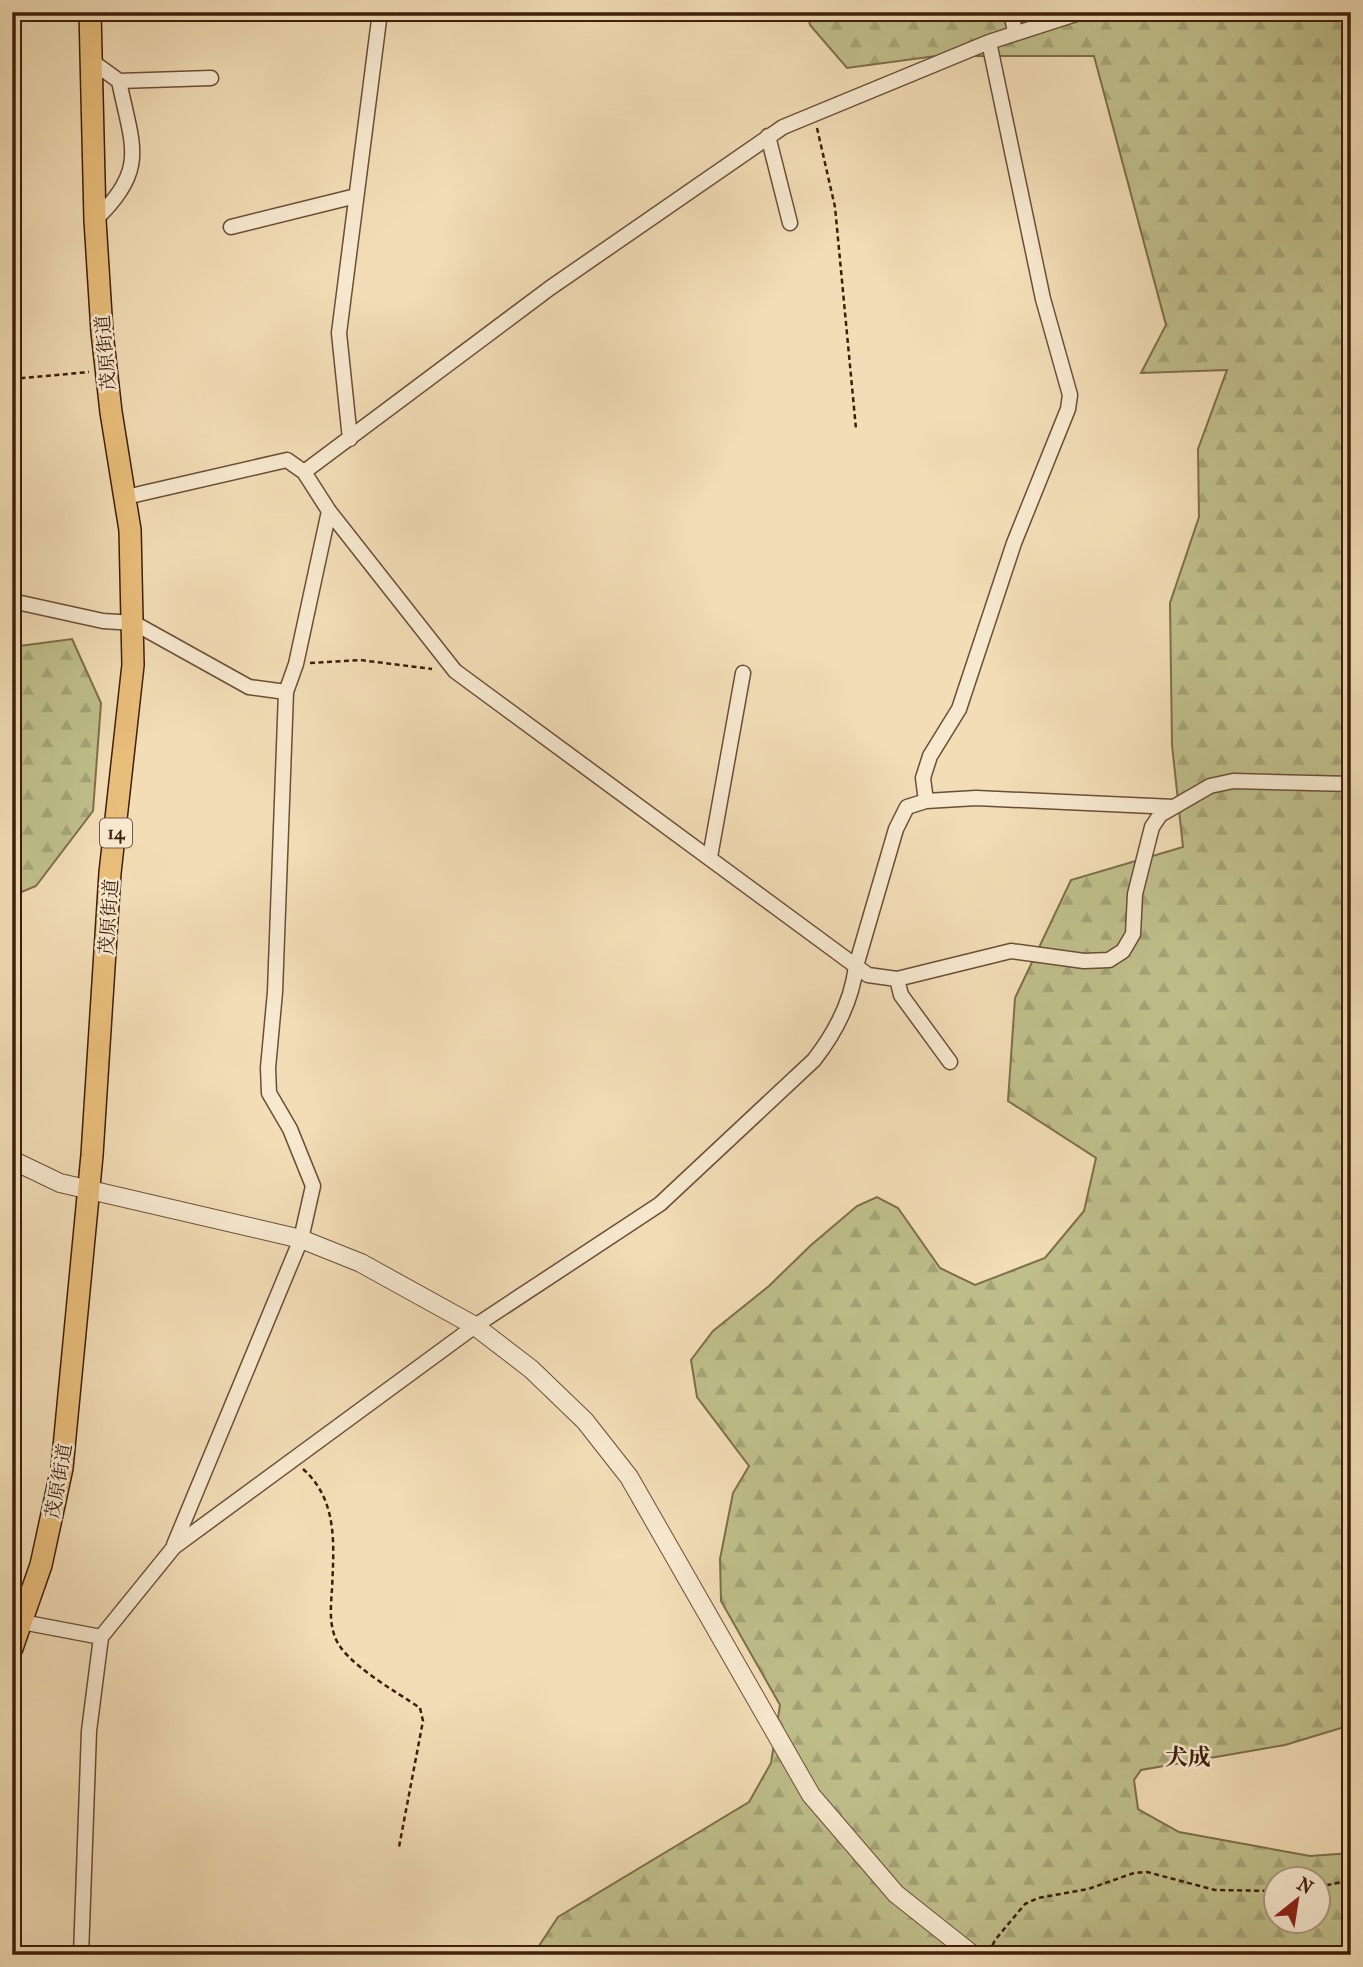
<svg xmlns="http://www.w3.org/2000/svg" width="1363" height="1967" font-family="'IM FELL French Canon','Noto Serif JP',serif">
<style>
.forest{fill:url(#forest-firs);stroke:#7e6e4b;stroke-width:2;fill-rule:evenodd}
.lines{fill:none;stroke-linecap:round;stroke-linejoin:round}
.minor-casing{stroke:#6b4e36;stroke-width:17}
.tertiary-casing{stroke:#6b4e36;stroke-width:20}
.primary-casing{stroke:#3e1e0b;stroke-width:24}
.path{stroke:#3e1e0b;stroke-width:2.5;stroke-dasharray:5 3.5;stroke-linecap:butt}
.minor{stroke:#f7e9d0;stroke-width:14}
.tertiary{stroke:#f7e9d0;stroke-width:18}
.primary{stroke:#e9be7b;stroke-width:21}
.labels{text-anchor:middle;stroke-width:5;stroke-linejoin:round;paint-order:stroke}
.shield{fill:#f7e9d0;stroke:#765b46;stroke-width:2}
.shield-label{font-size:18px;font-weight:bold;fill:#3e1e0b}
.street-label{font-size:19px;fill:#3e1e0b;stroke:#f7e9d0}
.quarter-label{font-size:23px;font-weight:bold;fill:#3e1e0b;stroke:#f7e9d0}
</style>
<defs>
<pattern id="forest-firs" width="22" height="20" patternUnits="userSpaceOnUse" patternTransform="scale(1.75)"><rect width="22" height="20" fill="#bfbf8b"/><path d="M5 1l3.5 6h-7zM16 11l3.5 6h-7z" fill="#a5a477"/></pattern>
</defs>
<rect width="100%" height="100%" fill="#f2ddb6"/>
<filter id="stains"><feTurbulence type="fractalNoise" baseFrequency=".00286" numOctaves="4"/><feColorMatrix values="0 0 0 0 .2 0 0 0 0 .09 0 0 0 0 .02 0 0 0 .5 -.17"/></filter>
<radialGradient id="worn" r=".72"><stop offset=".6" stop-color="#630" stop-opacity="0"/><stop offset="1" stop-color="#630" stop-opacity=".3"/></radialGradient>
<path class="forest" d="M807,12H1351V1725L1285,1745L1141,1770L1134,1780L1138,1809L1179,1832L1310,1856L1351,1853V1955H533L558,1917L749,1802L771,1763L780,1705L721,1601L720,1559L733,1493L749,1466L697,1397L691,1360L713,1331L769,1286L810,1246L857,1206L877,1197L898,1208L940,1268L975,1285L1045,1258L1084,1211L1096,1158L1008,1101L1015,998L1071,880L1183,847L1172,745L1170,603L1199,517L1198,449L1227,370L1141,373L1166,325L1094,56H936L847,68L810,25ZM1276,1880H1318V1922H1276Z
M72,639L101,703L93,811L36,886L12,896V647Z"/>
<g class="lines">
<g class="minor-casing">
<path id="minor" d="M1011,12L1015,32
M90,60L119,81C132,146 149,169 95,220
M119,81L211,78
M768,136L790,223
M231,227L356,196
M350,439L339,333L380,12
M304,472L550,288L783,127L989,42L1082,12
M126,497L287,460L304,472L329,511L455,671L868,975L897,979L1011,951L1084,961L1109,960L1123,951L1133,934L1135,894L1152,827L1160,815L1210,786L1233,781L1351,784
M12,601L103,621L134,623L249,687L286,692
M926,801L923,778L930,756L959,709L1014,543L1068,409L1070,395L1043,299L989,42
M710,857L743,673
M897,979L901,995L950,1062
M174,1545L301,1239L313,1186L290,1129L269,1093L268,1068L275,992L286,692L296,664L329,511
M22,1622L101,1637L174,1547L475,1326L660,1204L814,1060C835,1033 852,1000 856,966L896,829L907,807L926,801L976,798L1174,807
M81,1955L89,1731L101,1637"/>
</g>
<g class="tertiary-casing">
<path id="tertiary" d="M12,1160L60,1183L301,1239L361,1263L475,1326L531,1369L585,1421L629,1477L811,1795L896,1894L973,1955"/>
</g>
<g class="primary-casing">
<path id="primary" d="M12,1648L41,1565L62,1468L92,1155L110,873L133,665L130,530L111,412L102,332L95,220L90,12"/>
</g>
<path class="path" d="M817,128L835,207L856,429
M12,379L89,372
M310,663L360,660L432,669
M303,1469C338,1500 334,1545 332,1589C331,1604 329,1622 335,1637C344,1663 397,1692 420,1708L423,1721L399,1847
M1318,1887L1351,1880
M989,1953L995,1940L1025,1904L1038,1898L1088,1889L1134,1873L1147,1872L1215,1890L1276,1891"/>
<use href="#minor" class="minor"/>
<use href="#tertiary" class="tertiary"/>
<use href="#primary" class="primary"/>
</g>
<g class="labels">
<rect class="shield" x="100" y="818.5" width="32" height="29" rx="5"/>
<g class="shield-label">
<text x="116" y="839">14</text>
</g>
<g class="street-label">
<text transform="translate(105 353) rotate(-95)" y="7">茂原街道</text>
<text transform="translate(108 917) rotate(-86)" y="7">茂原街道</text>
<text transform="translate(58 1481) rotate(-80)" y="7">茂原街道</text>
</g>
<g class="quarter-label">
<text x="1188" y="1765">犬成</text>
</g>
</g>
<rect width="1363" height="1967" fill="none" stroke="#f2ddb6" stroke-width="42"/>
<rect x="14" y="14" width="1335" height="1939" fill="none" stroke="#3e1e0b" stroke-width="3.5"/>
<rect x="21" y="21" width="1321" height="1925" fill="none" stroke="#3e1e0b" stroke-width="2"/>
<g transform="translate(1297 1900) rotate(30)"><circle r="33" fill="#f7e9d0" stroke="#ad9881" stroke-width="2"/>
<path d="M0-5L12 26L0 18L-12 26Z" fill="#8f2418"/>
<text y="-10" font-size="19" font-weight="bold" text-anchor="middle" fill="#3e1e0b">N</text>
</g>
<rect width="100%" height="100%" filter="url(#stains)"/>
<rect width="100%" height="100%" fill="url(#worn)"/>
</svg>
